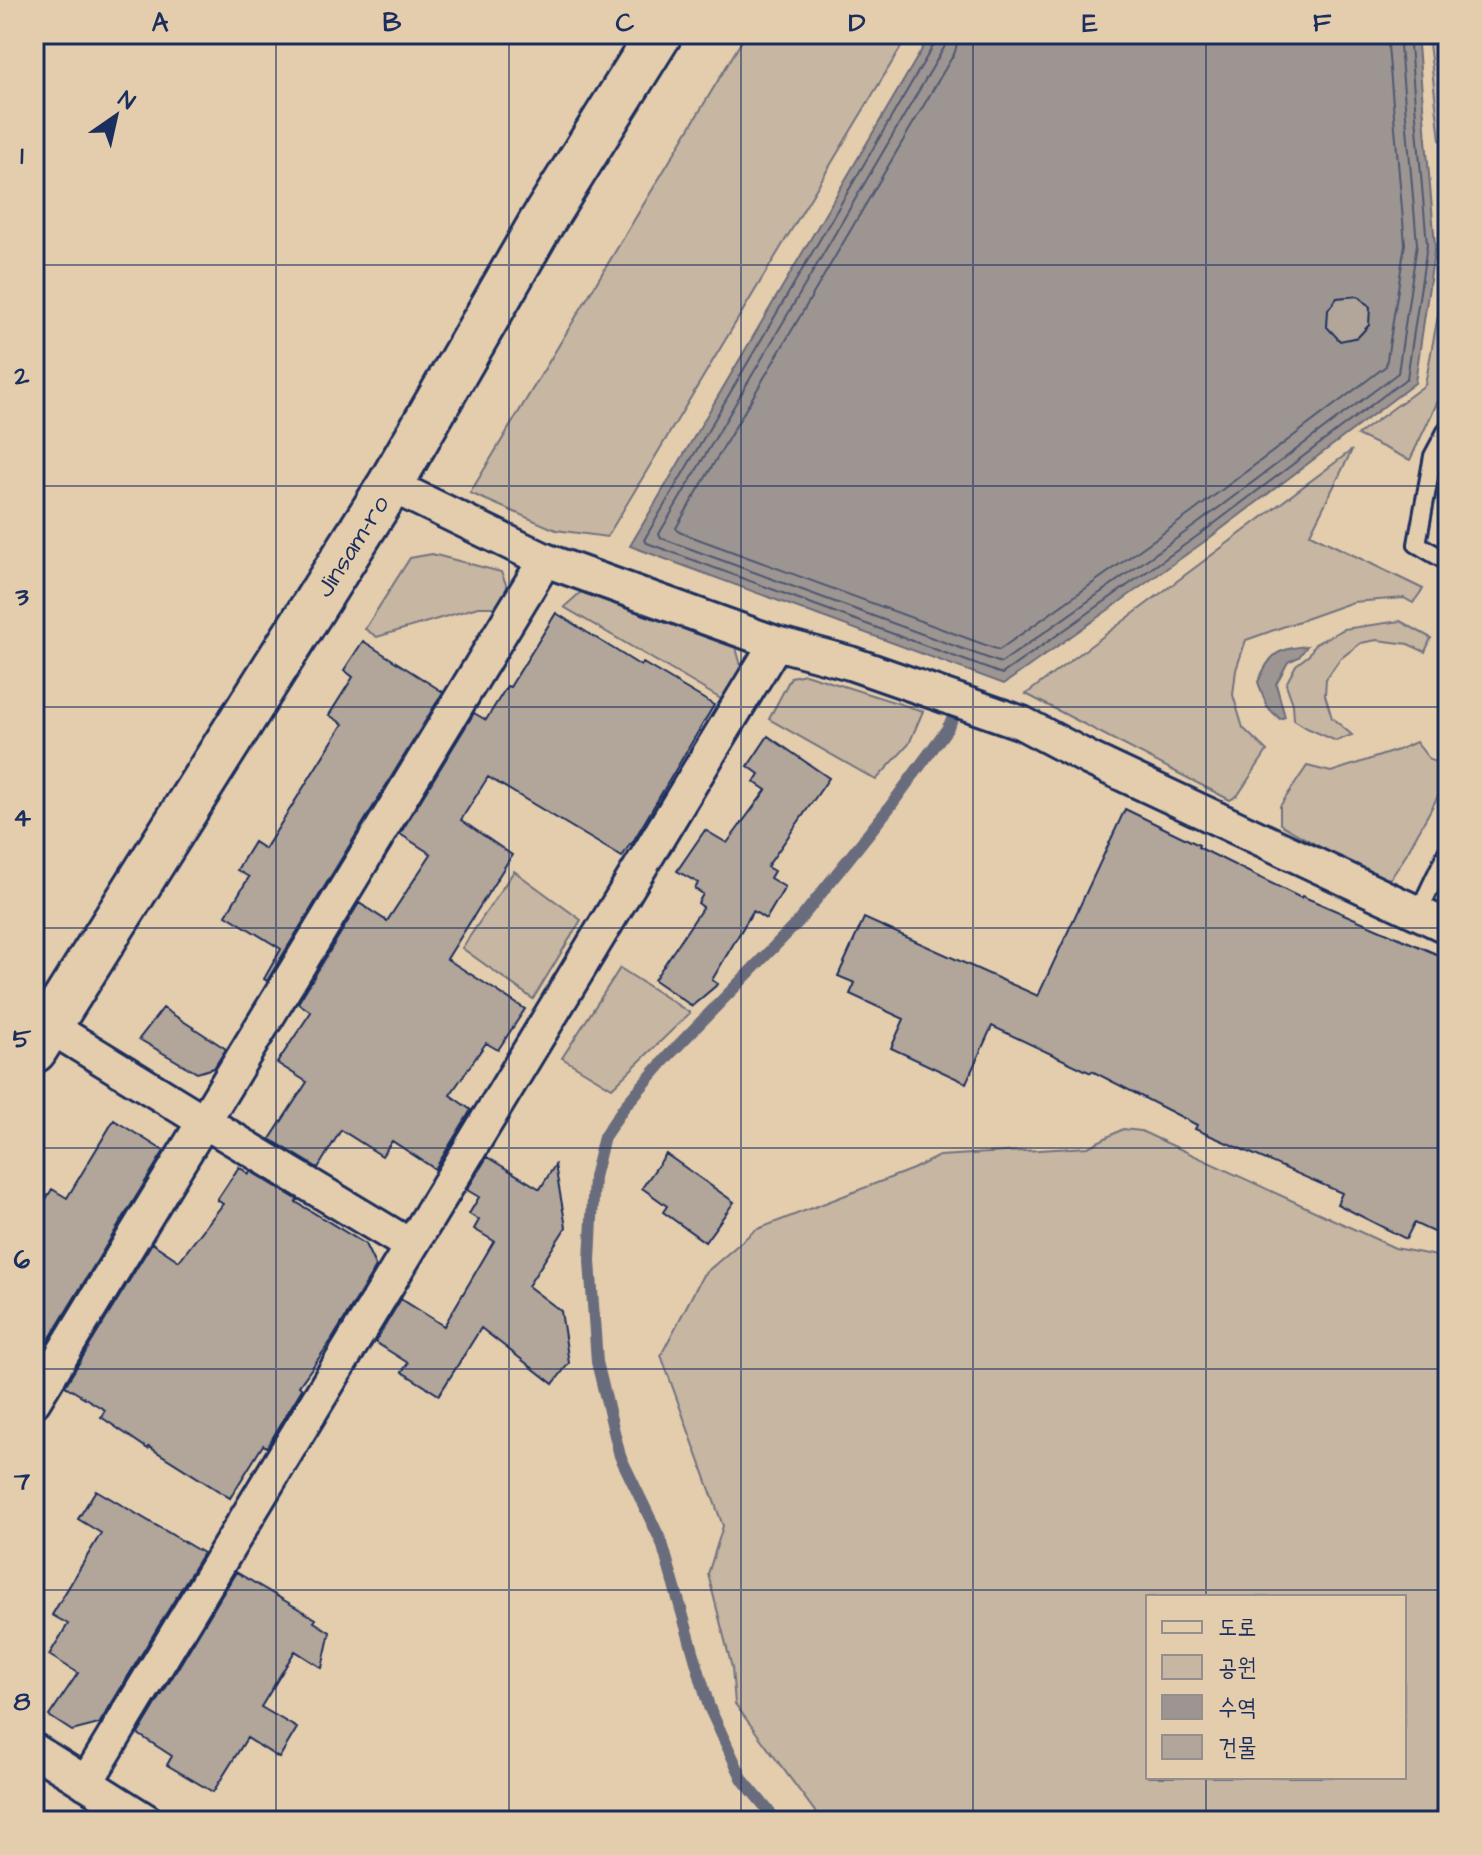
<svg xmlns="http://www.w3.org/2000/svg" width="1482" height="1855" font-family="'Architects Daughter','Poor Story',sans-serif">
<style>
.green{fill:#c7b6a1;stroke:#717280;stroke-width:2;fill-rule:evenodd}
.water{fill:#9d9591;stroke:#696c7d;stroke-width:2}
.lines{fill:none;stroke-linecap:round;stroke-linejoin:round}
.shore{stroke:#4f5872;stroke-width:2}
.stream{stroke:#696c7d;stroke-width:12}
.building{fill:#b2a599;stroke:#1b2f5e;stroke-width:2}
.lane-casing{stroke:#1b2f5e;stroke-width:22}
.street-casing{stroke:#1b2f5e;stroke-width:38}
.secondary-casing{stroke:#1b2f5e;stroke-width:50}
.lane{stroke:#e4cdad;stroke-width:16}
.street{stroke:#e4cdad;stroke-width:32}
.secondary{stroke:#e4cdad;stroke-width:44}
.grid{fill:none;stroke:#1b2f5e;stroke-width:2;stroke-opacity:0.55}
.labels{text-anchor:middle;stroke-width:6;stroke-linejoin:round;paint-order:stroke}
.street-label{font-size:26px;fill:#1b2f5e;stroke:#e4cdad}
.neatline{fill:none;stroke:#1b2f5e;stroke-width:3}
.grid-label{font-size:26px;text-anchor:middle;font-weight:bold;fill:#1b2f5e}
</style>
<rect width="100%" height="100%" fill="#e4cdad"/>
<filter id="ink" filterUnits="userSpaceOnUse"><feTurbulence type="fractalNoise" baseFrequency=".0125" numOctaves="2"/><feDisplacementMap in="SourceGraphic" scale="16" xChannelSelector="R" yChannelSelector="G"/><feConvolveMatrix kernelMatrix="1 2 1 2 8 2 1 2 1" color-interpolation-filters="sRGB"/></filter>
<g filter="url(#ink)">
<path class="green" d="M746,34H909L607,537L556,530L470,493Z
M1428,34H1448V146L1440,140Z
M1448,262V380L1410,460L1357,435L1425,385Z
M1352,450L1310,534L1423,589L1413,603L1404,598L1353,602L1246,640L1236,670L1233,695L1243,728L1267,751L1238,795L1230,800L1026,694Z
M432,554L501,572L509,591L497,607H478L377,637L365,629L410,558Z
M581,592L736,648L742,669L721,699L564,607Z
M1400,621L1431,638L1425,652L1408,644L1377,640L1361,643L1340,659L1326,679L1325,695L1332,718L1352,735L1336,741L1307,728L1294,720L1293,704L1286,684L1296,665L1309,655L1315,644L1344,629Z
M805,674L923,711L909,744L876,780L769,719L791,677Z
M1416,742L1430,760L1448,766V778L1403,860L1391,878L1378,880L1280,824V806L1307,766L1331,772L1398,750Z
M514,871L581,920L533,999L462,948Z
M620,968L690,1013L612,1088L562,1058Z
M1123,1129L1141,1131L1395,1248L1448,1258V1783L1431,1821H822L735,1704L732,1668L708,1574L723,1526L661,1355L703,1275L755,1230L913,1169L939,1156L1088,1147ZM1148,1597H1404V1777H1148Z"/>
<path class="water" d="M931,34H1417L1435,245L1415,383L1208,539L1004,684L630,546Z
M1307,646L1299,657L1288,662L1276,684L1285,717L1280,719L1267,707L1258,682C1270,654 1276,649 1307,646Z"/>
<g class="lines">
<path class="shore" d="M937,34L936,41L644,540L647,543L1002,674L1203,532L1407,378L1427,245L1409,34
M947,34L945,46L659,534L661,538L1001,663L1197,524L1398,373L1417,244L1399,34
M959,34L955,52L676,528L679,532L999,650L1190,514L1386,366L1405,244L1387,34"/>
<path class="stream" d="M777,1821L743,1780L709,1707L662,1543L620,1456L597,1362L590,1261L594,1177L604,1137L624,1107L669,1055L799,921L889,808L947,729L955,714"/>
</g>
<path class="building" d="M1358,296L1370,307L1369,325L1358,337L1340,341L1327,327L1328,310L1337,298Z
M556,613L641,666L643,663L714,705L631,845L630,844L622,857L488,777L461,820L512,855L447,959L525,1009L498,1050L486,1043L450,1095L471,1110L435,1169L392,1141L382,1156L341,1130L318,1168L270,1139L307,1082L277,1063L311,1012L298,1003L359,903L387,921L431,854L400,834L474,713L486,720L507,686L510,687Z
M363,641L443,692L267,981L264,979L281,949L226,915L249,877L237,870L254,842L265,849L343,724L329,715L353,677L344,670Z
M768,736L829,778L767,867L774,871L770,878L785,887L766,919L753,911L712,980L718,984L692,1006L654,980L703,907L698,903L703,894L695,889L698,883L677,871L705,830L727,843L766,790L754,782L759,774L748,766Z
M1125,809L1199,845L1198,847L1301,898L1302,896L1448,959V1239L1414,1223L1406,1239L1337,1204L1342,1193L1195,1129L1197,1125L1092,1071L1091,1073L992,1026L966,1083L891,1048L904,1019L850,994L855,983L838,976L864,918L1038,996Z
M163,1008L226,1049L214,1068L197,1073L139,1039Z
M114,1120L164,1151L34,1364V1219L52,1189L67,1198Z
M666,1154L734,1202L705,1242L663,1212L667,1206L642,1188Z
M487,1157L540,1189L555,1165L566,1227L528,1286L561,1311L569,1363L553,1384L481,1328L439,1395L402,1372L408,1363L375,1342L401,1299L444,1326L494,1241L474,1229L479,1220L469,1214L479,1197L467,1190Z
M239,1167L249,1174L250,1171L298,1200L296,1202L365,1244L376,1267L331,1341L299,1386L302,1389L267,1447L263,1445L230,1498L149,1447L148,1449L101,1417L105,1410L65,1386L152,1243L179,1261L223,1204L217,1200Z
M96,1490L203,1553L99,1724L72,1731L49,1716L78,1673L49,1655L68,1624L52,1615L101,1533L78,1519Z
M236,1572L316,1619L314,1622L330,1632L322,1668L295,1651L261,1707L297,1728L279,1758L247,1738L213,1792L167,1765L172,1756L138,1734Z"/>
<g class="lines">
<g class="lane-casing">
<path id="lane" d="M1448,428L1433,456L1417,544L1448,562
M1418,913L1448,850"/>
</g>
<g class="street-casing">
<path id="street" d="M390,485L545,560L776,643L850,663L1022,723L1090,759L1448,927
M49,1026L205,1122L411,1246
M34,1401L545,560
M34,1750L147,1821
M86,1783L776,643"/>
</g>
<g class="secondary-casing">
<g id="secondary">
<path id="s1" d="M34,1050L390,485L540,225L659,34"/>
</g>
</g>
<use href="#lane" class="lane"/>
<use href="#street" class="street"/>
<use href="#secondary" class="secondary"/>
</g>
</g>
<path class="grid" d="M276,34V1821M509,34V1821M741,34V1821M973,34V1821M1206,34V1597M34,265H1448M34,486H1448M34,707H1448M34,928H1448M34,1148H1448M34,1369H1448M34,1590H1448M1206,1777V1821"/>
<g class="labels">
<g class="street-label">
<text dy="9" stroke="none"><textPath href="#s1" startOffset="596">Jinsam-ro</textPath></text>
</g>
</g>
<rect width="1482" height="1855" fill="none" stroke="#e4cdad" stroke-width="88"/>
<rect x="1146" y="1595" width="260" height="184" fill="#e4cdad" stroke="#948e8d" stroke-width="2"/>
<rect x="1162" y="1621" width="40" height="12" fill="#e4cdad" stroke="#948e8d" stroke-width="2"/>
<text x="1218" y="1635" font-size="24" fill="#1b2f5e">도로</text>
<rect x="1162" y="1655" width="40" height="24" fill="#c7b6a1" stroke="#948e8d" stroke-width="2"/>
<text x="1218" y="1675" font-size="24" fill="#1b2f5e">공원</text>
<rect x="1162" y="1695" width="40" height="24" fill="#9d9591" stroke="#948e8d" stroke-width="2"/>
<text x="1218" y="1715" font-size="24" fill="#1b2f5e">수역</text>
<rect x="1162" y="1735" width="40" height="24" fill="#b2a599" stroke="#948e8d" stroke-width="2"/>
<text x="1218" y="1755" font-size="24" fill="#1b2f5e">건물</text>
<g transform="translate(116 116) rotate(34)" stroke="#e4cdad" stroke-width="6" paint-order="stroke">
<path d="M0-6L14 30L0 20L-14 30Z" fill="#1b2f5e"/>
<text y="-12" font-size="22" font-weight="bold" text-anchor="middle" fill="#1b2f5e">N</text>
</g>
<rect x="44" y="44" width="1394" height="1767" class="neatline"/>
<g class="grid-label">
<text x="160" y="31">A</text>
<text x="392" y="31">B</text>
<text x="625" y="31">C</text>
<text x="857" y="31">D</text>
<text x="1090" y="31">E</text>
<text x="1322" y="31">F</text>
<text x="22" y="164">1</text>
<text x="22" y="384">2</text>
<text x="22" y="605">3</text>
<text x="22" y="826">4</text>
<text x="22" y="1047">5</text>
<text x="22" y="1268">6</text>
<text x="22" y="1489">7</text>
<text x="22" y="1710">8</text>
</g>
</svg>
